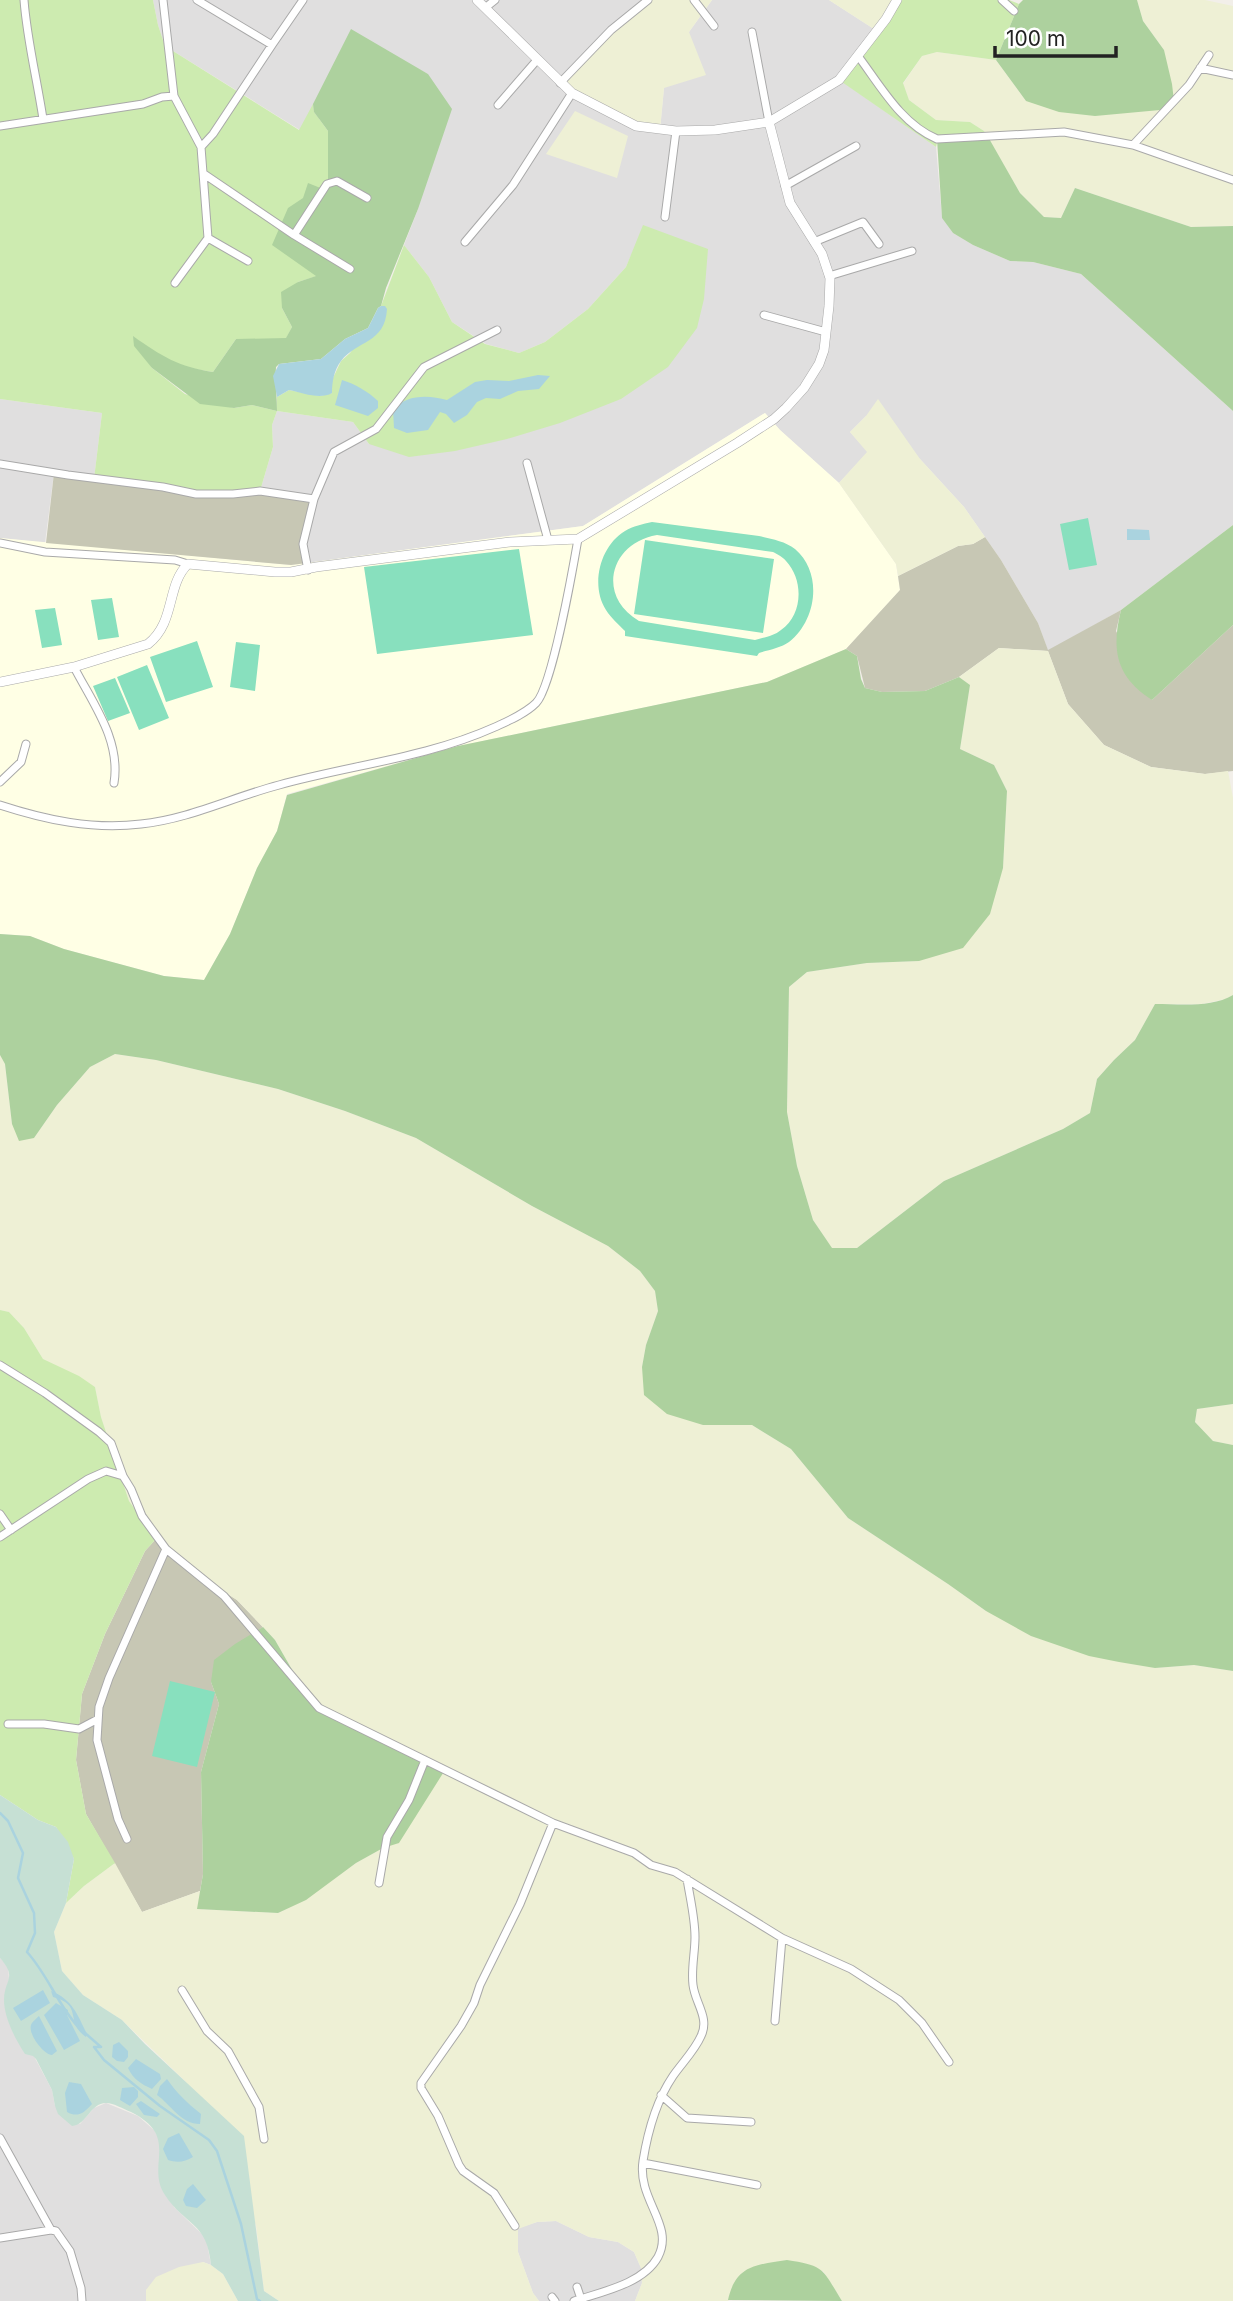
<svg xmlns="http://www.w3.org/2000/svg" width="1233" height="2301" font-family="Inter,sans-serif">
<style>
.residential{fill:#e0dfdf}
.education{fill:#ffffe5}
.construction{fill:#c7c7b4}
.farmland{fill:#eef0d5}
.grass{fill:#cdebb0}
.forest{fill:#add19e}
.wetland{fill:#c6e0d4}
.pitch{fill:#88e0be;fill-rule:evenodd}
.water{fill:#aad3df}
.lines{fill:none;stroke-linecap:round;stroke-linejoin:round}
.stream{stroke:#aad3df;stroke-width:2.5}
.minor-casing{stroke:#a9a9a9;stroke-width:9}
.tertiary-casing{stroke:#a9a9a9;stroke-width:10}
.minor{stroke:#fff;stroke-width:7}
.tertiary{stroke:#fff;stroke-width:9}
</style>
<rect width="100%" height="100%" fill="#f2efe9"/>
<path class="residential" d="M153,0H649L660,130L664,88L689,32L712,0H829L877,31L840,80L936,147L942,217L953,233L973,245L1010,261L1033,262L1081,274L1233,411V525L1121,610L1048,651L1038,623L1001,560L964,507L920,459L866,416L850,432L868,452L839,483L780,430L765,413L583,526L307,563L260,491L273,447L272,425L277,411L353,422L369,444L621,399L644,226L626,267L588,309L545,342L519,353L486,344L452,322L429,277L404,245L418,209L428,74L411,65L300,130L165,46L158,25Z
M0,399L102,413L94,479L54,473L45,543L0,538Z
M0,1958L8,1966L9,1979L4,2000L52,2090L55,2106L80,2124L94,2108L106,2103L138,2116L154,2130L158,2137L174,2207L206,2238L211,2265L203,2262L146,2290V2301H0Z
M556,2221L589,2237L618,2242L634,2252L641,2268L642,2283L635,2301H539L533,2293L518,2252V2228L537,2222Z"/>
<path class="education" d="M765,413L780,430L839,483L896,564L900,590L846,649L767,682L458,746L287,794L277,831L257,868L230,934L204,980L164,976L64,949L30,936L0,934V538L291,565L583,526Z"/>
<path class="construction" d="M54,473L260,491L312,501L306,530L307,563L291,565L46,543Z
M985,537L1001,560L1038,623L1048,650L1121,610L1116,631L1152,700L1233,625V771L1205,774L1151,767L1104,745L1068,704L1048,651L999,648L959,677L925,691L882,692L865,688L857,656L846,649L900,590L898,576L958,546L973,544Z
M156,1539L199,1576L237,1600L263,1627L255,1633L211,1682L219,1704L201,1772L203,1874L200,1891L142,1912L86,1814L76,1760L82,1694L105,1634L145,1551Z"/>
<path class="farmland" d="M649,0H712L689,32L706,75L664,88L660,130L636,126L560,83Z
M829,0H897L877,31Z
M1137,0H1205L1233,6V226L1191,227L1075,188L1061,218L1044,217L1020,193L984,131L970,122L936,120L909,100L903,84L922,56L937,52L996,60L1026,101L1164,50L1143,21Z
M575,111L628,136L617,178L546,154Z
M878,399L920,459L964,507L985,537L973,544L958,546L898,576L896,564L839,483L867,452L850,432L866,416Z
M999,648L1048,651L1068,704L1104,745L1151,767L1205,774L1228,771L1233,798V995L1226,999L1202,1004H1155L1135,1040L1114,1060L1097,1079L1090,1113L1063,1129L944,1181L857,1248L832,1249L813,1220L797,1166L787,1112L789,987L807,972L867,963L919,961L1003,868L1007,791L994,765L960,749L970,685L959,677Z
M115,1054L156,1060L278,1089L345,1111L416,1138L532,1206L608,1246L640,1271L655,1291L658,1311L646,1345L642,1367L703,1425H752L791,1449L848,1518L948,1584L986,1611L1155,1668L1194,1665L1233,1671V2301H842L823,2271L728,2300L729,2301H635L642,2283L641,2268L634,2252L618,2242L589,2237L556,2221L537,2222L518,2229V2252L533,2293L539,2301H279L264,2291L256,2225L185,2081L122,2020L83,1995L62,1971L54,1932L66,1903L84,1886L115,1863L142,1912L200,1891L198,1909L278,1913L306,1899L356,1863L383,1848L347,1726L318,1707L302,1687L275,1640L237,1600L199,1576L144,1523L129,1501L101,1417L95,1387L43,1359L24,1328L9,1312L0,1310V1055L5,1064L12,1124L34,1138L57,1105L90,1067Z
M1233,1404V1445L1213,1441L1195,1422L1197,1409Z
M203,2262L211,2265L223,2274L238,2301H146V2290L156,2277L179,2267Z"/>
<path class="grass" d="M0,0H153L158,25L165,46L299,130L313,104L314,112L328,131V192L317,276L298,282L282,308L292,327L286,339H236L213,372L188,368L162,357L133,337L152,368L185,394L234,408L252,405L277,411V397L289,390L320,396L332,393V380L341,361L350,353L385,306H381L404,245L429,277L452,322L485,344L519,353L545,342L588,309L626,267L643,225L708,249L704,299L697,328L668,367L621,399L560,423L507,439L455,451L409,457L369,444L353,422L277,411L272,425L273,447L260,491L196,494L94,479L102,413L0,399Z
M897,0H1009L1019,4L996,60L937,52L922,56L903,83L909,100L936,120L970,122L984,131L987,135L938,139L936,147L839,80Z
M0,1310L9,1312L24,1328L43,1359L79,1376L95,1387L101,1417L129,1501L156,1539L145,1551L105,1634L82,1694L76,1760L86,1814L115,1863L84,1886L66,1903L74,1859L56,1827L38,1820L0,1795Z"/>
<path class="forest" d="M1023,0H1137L1143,21L1164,50L1172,84L1174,101L1160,110L1095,116L1059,112L1026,101L996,60L1019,4Z
M351,29L428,74L452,109L418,209L386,288L381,306L378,308L368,328L345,339L321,359L279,364L276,367C275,382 277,396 277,411L252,405L234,408L200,404L152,368L134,346L133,336C161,356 179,367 213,372L236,339L286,338L292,327L282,308L281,292L298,282L316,276L272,245L288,208L303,198L308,183L328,191V131L314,112L313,104Z
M987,135L1020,193L1044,217L1061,218L1075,188L1191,227L1233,226V411L1081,274L1033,262L1010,261L973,245L953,233L942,218L937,139Z
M1233,525V625L1152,700C1116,677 1111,650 1121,610Z
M846,649L857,656L861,679L865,688L882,692L925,691L959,677L970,685L960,749L994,765L1007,791L1003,868L990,914L963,948L919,961L867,963L807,972L789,987L787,1112L797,1166L813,1220L832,1248H857L944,1181L1063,1129L1090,1113L1097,1079L1114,1060L1135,1040L1155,1004C1180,1004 1211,1008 1233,995V1404L1197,1409L1195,1422L1213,1441L1233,1445V1671L1194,1665L1155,1668L1119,1662L1089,1656L1031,1636L986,1611L948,1584L848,1518L791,1449L752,1425H703L667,1414L644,1395L642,1367L646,1345L658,1311L655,1291L640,1271L608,1246L532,1206L416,1138L345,1111L278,1089L156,1060L115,1054L90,1067L57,1105L34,1138L19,1141L12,1124L5,1064L0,1055V934L30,936L64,949L164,976L204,980L230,934L257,868L277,831L287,795L458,746L767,682Z
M263,1627L275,1640L302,1687L318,1707L347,1726L445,1770L399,1843L383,1848L356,1863L306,1900L278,1913L197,1909L203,1874L201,1772L219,1704L211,1682L214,1660L235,1644Z
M787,2260C826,2266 822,2269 842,2301L728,2300C736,2264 757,2265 787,2260Z"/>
<path class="wetland" d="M0,1795L38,1820L56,1827L68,1842L74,1859L66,1903L54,1932L62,1971L83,1995L122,2020L145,2044L244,2136L264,2291L279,2301H238L223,2274L211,2265C207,2221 185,2226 165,2195C145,2165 181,2137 131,2112C123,2109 114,2103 106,2103C90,2103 87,2125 72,2126L58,2114L55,2106L52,2090L36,2059L33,2056L25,2054C15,2039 4,2017 4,2000C4,1980 18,1978 0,1958Z"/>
<path class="pitch" d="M1088,518L1097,565L1069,570L1060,524Z
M652,522L759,536C771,539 785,541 795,549C823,573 817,620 789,642C781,648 768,650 759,653L757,656L625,636V631C619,625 611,618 606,610C590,585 600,546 625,531C633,526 643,524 652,522ZM657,535L773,552C777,554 783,557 786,561C804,580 803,615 781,630C774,636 765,637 755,640L639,621C596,596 610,543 657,535Z
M645,540L774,559L763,633L634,614Z
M519,549L533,635L377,654L364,567Z
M112,598L119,637L98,640L91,600Z
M55,608L62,645L42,648L35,610Z
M197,641L213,687L166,702L150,657Z
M236,642L260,645L255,691L230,687Z
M147,665L169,718L139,730L117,677Z
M115,678L130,713L108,721L93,686Z
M170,1681L215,1692L197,1767L152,1756Z"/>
<path class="water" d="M381,306H385L387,309C385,344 357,340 341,361C334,370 332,382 332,393C320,400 303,393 289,390L277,397L273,376L279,364L321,359L345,339L368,328L378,308Z
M538,375L550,376L539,389L518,391L500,399L486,398L477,402L467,415L454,423L446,414L440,412L428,430L407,433L394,428L393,410C406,394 429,395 447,400L475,382L487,380L509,381Z
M342,380C353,383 369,392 378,401V408L368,416L335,405Z
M1127,529L1149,530L1150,540H1127Z
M43,1990L50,2003L21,2021L13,2008Z
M51,1991C73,2000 77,2014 87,2034L86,2037C64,2022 84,2005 53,1997Z
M56,2003L68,2010L67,2015L80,2041L64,2050L44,2015Z
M39,2016L57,2051L52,2055C43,2054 28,2034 31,2025C32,2022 37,2018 39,2016Z
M119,2042L128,2051V2057L124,2062L117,2061L112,2057L113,2045Z
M136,2059L160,2074L161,2079L152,2089C141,2084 133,2079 128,2068Z
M167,2079C176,2092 187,2103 201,2114L200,2124C181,2124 171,2105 157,2095L160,2086Z
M69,2082L81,2084L92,2104C84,2113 78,2118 67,2112L65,2093Z
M134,2087L138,2091V2097L130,2106L120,2100L122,2088Z
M141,2101L160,2114L157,2117L144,2115L136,2104Z
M179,2133L193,2157C185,2162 177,2163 168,2160L163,2149L168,2138Z
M193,2184L206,2200L197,2208L186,2206L183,2200L187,2189Z"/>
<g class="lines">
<path class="stream" d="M0,1813L8,1821L23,1853L18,1878L34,1913L35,1933L27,1952C48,1975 58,2006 80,2029
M85,2033L101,2047H94L104,2060L160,2106L209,2140L217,2151L241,2224L257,2299L260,2301"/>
<g class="minor-casing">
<path id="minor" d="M24,0C27,40 37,79 43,119
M163,0L174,96L201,147L208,238L175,283
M197,0L272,45L303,0
M694,0L714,26
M1002,0L1014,11
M485,8L495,0
M752,32L769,122
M858,56C880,85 901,124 937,139L1064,132L1133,145L1233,180
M1200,68L1233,75
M560,83L611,30L648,0
M498,105L537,60
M0,126L143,104L162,97L174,96
M1133,145L1189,85L1209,55
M201,147L213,134L272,45
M204,174L294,235L350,269
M785,186L856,146
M665,217L676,131
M294,235L327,184L337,181L367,198
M208,238L248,261
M465,242L513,185L572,93
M814,242L863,222L879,244
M829,276L912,251
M764,315L826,332
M527,463L548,540
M0,464L68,475L163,487L196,494H233L260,491L314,499L303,544L308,570
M314,499L334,452L376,429L424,367L497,330
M0,543L45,552L175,560L188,564
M74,667C93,704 121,740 114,783
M0,782L21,762L26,744
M0,805C46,820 93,830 141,824C189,819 233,797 279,785C351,765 426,758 495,727C508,721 525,714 536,703C552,687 573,568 578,539
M0,1365L45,1393L99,1432L111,1443L123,1476L131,1489L142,1516L166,1549L224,1596L319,1708L553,1823L634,1853L651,1865L675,1872L782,1938L851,1969L899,2000L922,2023L949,2062
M0,1514L11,1530
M0,1537L88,1479L106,1471L123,1476
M8,1724H44L79,1729L98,1719
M127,1839L118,1819L97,1740L99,1707L109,1678L166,1549
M379,1883L387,1837L409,1800L425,1760
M182,1990L207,2031L228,2051L259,2107L264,2139
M775,2021L782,1938
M661,2095L687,2118L751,2122
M0,2138L51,2230L56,2231L70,2251L81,2288L82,2301
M643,2163L757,2185
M515,2226L494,2193L463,2171L459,2165L438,2116L421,2088V2083L461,2026L474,2003L480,1985L520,1904L553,1823
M0,2238L51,2230
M577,2287L581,2299
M552,2297L555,2301
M574,2301C601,2292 643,2284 658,2257C675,2225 637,2200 643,2161C648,2130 656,2101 673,2076C682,2063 695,2050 701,2036C710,2018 695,2003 693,1985C691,1969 695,1953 695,1937C695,1918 690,1898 687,1879"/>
</g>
<g class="tertiary-casing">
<path id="tertiary" d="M477,0L572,93L636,126L676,131L715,130L769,122L839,80L886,19L897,0
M0,682L74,667L148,644C176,622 166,585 188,564L275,572H291L316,567L510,542L578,539L737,443L774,419L786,408L804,388L819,364L824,350L829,306L830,278L822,254L790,203L769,122"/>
</g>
<use href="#minor" class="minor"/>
<use href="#tertiary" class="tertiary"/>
</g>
<path d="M995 46v10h121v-10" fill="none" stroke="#222222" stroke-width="3.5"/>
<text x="1006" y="46" font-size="21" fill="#222222" stroke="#ffffff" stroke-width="5" paint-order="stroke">100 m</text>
</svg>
